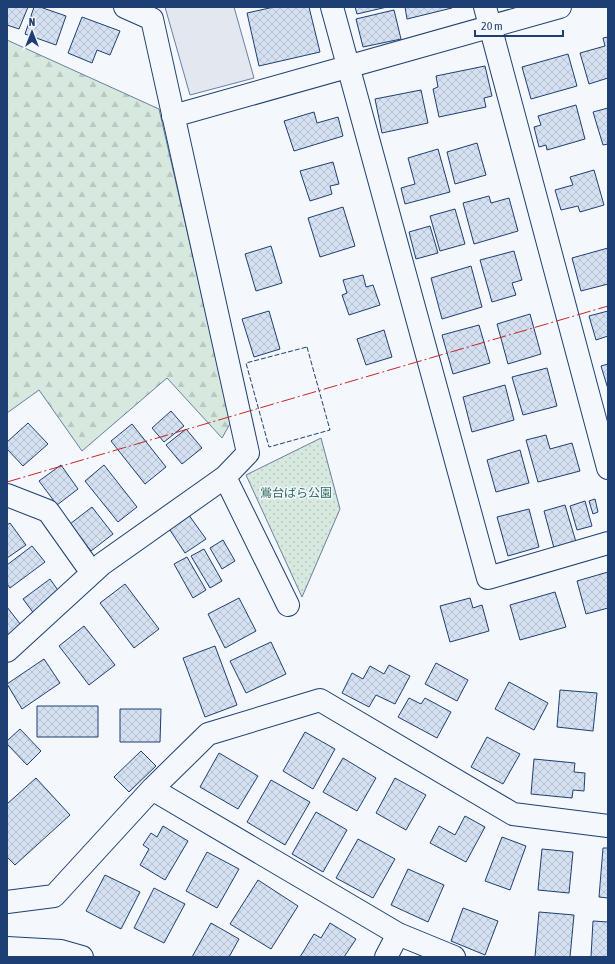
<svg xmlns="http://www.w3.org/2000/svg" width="615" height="964" font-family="'Asap Condensed','Noto Sans JP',sans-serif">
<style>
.forest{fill:url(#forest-firs);stroke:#687fa3}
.park{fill:url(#park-dots);stroke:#687fa3}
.parking{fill:#e3e8f0;stroke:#687fa3}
.building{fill:url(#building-cross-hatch);stroke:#1d3f73}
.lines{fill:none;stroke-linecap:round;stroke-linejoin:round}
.minor-casing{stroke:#1d3f73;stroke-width:24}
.minor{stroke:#f4f7fb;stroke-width:22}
.fence{stroke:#1d3f73;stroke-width:1;stroke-dasharray:5 2;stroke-linecap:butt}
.power{stroke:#c62828;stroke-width:1;stroke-dasharray:14 3 2 3;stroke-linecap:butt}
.labels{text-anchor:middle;stroke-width:3;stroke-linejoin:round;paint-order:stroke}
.park-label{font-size:12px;fill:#2c6c60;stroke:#f4f7fb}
</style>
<defs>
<pattern id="forest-firs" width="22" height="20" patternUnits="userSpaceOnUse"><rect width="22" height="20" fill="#d7e8df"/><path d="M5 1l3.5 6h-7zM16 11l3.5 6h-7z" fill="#b8c8c3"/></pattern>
<pattern id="park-dots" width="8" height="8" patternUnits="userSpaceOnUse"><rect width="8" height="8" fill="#d7e8df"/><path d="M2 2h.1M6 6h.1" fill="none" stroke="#b8c8c3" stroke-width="1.8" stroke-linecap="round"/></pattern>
<pattern id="building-cross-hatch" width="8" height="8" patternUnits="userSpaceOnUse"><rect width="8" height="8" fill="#d5e0f0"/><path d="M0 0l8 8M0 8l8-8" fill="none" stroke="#b6c1d1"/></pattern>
</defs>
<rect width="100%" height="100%" fill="#f4f7fb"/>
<path class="forest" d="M7,40L159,109L231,422L222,438L167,378L82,451L39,390L7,413Z"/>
<path class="park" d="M321,438L340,509L302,597L246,475Z"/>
<path class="parking" d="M165,7H234L254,78L190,95Z"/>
<path class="building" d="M7,7H28L19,29L7,25Z
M34,7H40L66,16L56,45L25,34Z
M274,7H309L320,52L259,66L247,13Z
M355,7H387L357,14Z
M405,7H451L452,8L407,19Z
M394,10L401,39L363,47L356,19Z
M82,17L120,31L110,55L97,50L92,63L68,53Z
M608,37V78L589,84L580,53L605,46L603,38Z
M568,54L577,86L531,99L522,67Z
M485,66L492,96L484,98L486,107L439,117L433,89L438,87L436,76Z
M421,90L428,123L382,133L375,99Z
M576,105L585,139L547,150L546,145L539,147L534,127L541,125L538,116Z
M608,108V144L603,145L593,112Z
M314,112L317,123L338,117L343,136L294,151L284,121Z
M477,143L486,175L455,184L447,152Z
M438,149L450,192L405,204L401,188L415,184L408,158Z
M333,162L339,184L330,186L332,194L310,201L300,171Z
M594,170L604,205L580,212L578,206L561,210L555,190L573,185L570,177Z
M489,196L491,203L509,198L518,231L474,244L463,203Z
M343,207L355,246L320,257L308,218Z
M455,209L465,244L440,251L430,216Z
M430,226L438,253L416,259L409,232Z
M271,246L282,283L256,291L245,254Z
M608,248V284L581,291L572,258Z
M514,251L522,280L512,283L516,295L492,302L480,260Z
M471,266L482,307L442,319L431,278Z
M363,275L366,287L373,285L380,305L349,315L342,295L347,293L343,280Z
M269,311L280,349L254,357L242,319Z
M608,311V336L596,340L589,316Z
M530,314L541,354L508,364L497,324Z
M479,325L490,363L453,374L442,335Z
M384,330L392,357L366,365L357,339Z
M608,364V389L601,366Z
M547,368L557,406L523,415L512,377Z
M505,385L514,420L472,432L463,397Z
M171,411L184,426L164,442L152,428Z
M28,423L48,444L23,466L7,449V442Z
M132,424L166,467L145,484L111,441Z
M186,429L202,448L182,464L166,445Z
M546,435L550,449L572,443L580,471L538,482L526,440Z
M520,450L529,483L496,492L487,460Z
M61,465L78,489L57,505L39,481Z
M104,465L137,507L118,522L85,481Z
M595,499L598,512L593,514L589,501Z
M585,501L592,526L577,530L570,506Z
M565,505L576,542L554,548L544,511Z
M92,507L113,534L91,551L70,524Z
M529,509L539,547L508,556L497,517Z
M186,511L206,539L185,553L166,524Z
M10,523L26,545L7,558V525Z
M223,540L235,561L222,569L210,548Z
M32,546L45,562L10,588L7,584V565Z
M204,549L222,581L210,588L191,556Z
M187,557L206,590L193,598L174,564Z
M608,572V608L586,614L577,581Z
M50,579L62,596L35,615L23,599Z
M125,584L159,629L134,648L100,603Z
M555,592L566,627L520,640L510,605Z
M239,598L256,631L225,648L208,614Z
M470,598L473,608L482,605L489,631L450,642L440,606Z
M7,607L24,629L7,642Z
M84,626L115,665L89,685L59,646Z
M271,642L286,674L246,693L230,661Z
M215,646L237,705L205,717L183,658Z
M44,659L60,683L22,709L7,684Z
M436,663L468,680L457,701L425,684Z
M389,665L410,676L395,704L376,695L369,707L342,693L352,673L363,679L370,666L384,674Z
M509,682L548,703L534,730L495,709Z
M560,690L597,693L593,731L557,727Z
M409,698L421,704L425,698L451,712L437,738L398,717Z
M37,706H98V737H37Z
M120,709H161L160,742H120Z
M20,729L41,751L27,765L7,744V741Z
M305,732L335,749L313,789L283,771Z
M487,737L520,754L503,784L471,767Z
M141,751L156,766L129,792L114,777Z
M219,753L258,776L238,809L200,787Z
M343,758L376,778L357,811L323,792Z
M534,759L575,763L574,772L585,773L584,791L573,790L572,798L531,794Z
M36,778L70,815L15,865L7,857V804Z
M395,778L426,795L406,830L376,813Z
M271,780L310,802L285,845L247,822Z
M316,812L347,830L323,872L292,854Z
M465,816L485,827L466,862L430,843L439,826L455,835Z
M163,826L188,841L165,880L140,865L149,849L143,845L151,833L157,837Z
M502,837L526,846L510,890L485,881Z
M358,839L395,859L373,898L336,878Z
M603,848H608V898L599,897Z
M542,849L573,852L569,893L538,890Z
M207,852L239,869L217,908L186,891Z
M408,869L444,885L428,922L391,905Z
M105,875L140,892L121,929L86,911Z
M258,880L298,906L271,949L230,924Z
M154,888L185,904L164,943L134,928Z
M463,908L498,921L485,955L451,941Z
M539,912L574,915L570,957H535Z
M593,921L608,922V957H591Z
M211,923L239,939L229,957H192Z
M330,923L356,939L344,957H300L314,934L321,938Z"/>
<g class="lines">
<g class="minor-casing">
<path id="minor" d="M125,7L152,19L248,453L225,477L288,605
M332,7L488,578L608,543
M485,7L608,468
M173,116L560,7
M7,495L48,511L92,573
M7,651L102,564L225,477
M152,789L398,934L454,957
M7,902L54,896L152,789L208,734L320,700L513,814L608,826
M7,948L61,951L82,957
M386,957L398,934"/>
</g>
<use href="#minor" class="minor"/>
<path class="fence" d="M307,347L330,430L269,447L246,363Z"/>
<path class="power" d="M7,482L608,306"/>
</g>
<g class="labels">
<g class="park-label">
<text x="296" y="497">鴬台ばら公園</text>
</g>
</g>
<rect width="615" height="964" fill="none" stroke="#1d3f73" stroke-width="16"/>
<g transform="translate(32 32)" stroke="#f4f7fb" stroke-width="3" paint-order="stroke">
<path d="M0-3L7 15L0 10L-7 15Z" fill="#1d3f73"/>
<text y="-6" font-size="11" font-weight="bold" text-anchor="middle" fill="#1d3f73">N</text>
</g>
<path d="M475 30v6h88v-6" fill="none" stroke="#1d3f73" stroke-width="2"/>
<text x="481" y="30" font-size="12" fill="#1d3f73" stroke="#f4f7fb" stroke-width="3" paint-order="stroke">20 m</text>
</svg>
